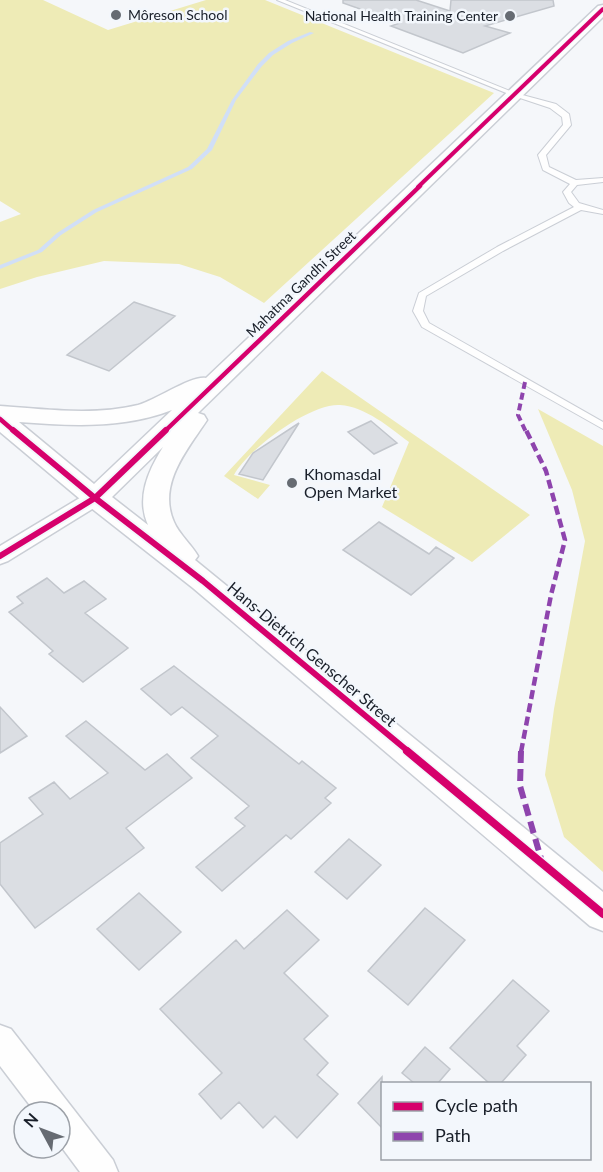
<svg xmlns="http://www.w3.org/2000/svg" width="603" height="1172" font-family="Lato,sans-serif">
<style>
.green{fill:#eeebb6}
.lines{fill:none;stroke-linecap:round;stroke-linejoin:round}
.stream{fill:#d1dff7;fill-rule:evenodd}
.building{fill:#dbdee3;stroke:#c2c6cc;stroke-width:1.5}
.service-casing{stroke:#caced5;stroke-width:2}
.minor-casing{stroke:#caced5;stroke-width:3}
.tertiary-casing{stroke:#caced5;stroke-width:3}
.service{fill:#fefefe;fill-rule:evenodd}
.minor{fill:#fefefe;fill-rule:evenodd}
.tertiary{fill:#fefefe;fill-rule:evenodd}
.quiet-far2{stroke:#8e44ad;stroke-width:4;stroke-dasharray:7 4;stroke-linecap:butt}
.quiet-far1{stroke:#8e44ad;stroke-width:4.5;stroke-dasharray:9 4.5;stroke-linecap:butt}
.quiet{stroke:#8e44ad;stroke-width:6;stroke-dasharray:12 6;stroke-linecap:butt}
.cycleway-far3-casing{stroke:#f3f7fc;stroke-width:6}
.cycleway-far2-casing{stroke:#f3f7fc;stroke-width:8}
.cycleway-far1-casing{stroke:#f3f7fc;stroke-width:10}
.cycleway-casing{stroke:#f3f7fc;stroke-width:11}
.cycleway-far3{stroke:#d6006c;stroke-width:4}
.cycleway-far2{stroke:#d6006c;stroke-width:4.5}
.cycleway-far1{stroke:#d6006c;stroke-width:6}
.cycleway{stroke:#d6006c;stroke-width:8}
.poi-dot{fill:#666b72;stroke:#f3f7fc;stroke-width:2}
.labels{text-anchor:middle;stroke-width:5;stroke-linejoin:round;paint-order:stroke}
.far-poi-label{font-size:14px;fill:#191f29;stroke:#f3f7fc;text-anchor:start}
.far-street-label{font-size:14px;fill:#191f29;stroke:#f3f7fc}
.poi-label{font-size:16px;fill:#191f29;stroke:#f3f7fc;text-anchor:start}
.street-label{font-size:16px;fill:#191f29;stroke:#f3f7fc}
</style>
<rect width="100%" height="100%" fill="#f5f7fa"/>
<path class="green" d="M0,0H43L108,30L206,0H265L494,93L264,303L220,277L179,264L104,261L37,277L0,289V222L21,214L0,201Z
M322,371L530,515L472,562L382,507L409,442C389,427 366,407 340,405C310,403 248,449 234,475L270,485L258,499L224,476Z
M538,409L603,446V872L564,837L545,775L554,709L585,541L572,490Z"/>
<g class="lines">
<path class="stream" d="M310,32L314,33L292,43L273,55L262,66L236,100L212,150L192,169L97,212L61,235L42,252L0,269V265L38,250L57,233L93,210L188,167L207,149L232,100L258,64L269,53L288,41Z"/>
</g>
<path class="building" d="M343,0H416L450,11L451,0H553L554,6L485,26L510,33L463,53L391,26L400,23L343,3Z
M134,302L175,316L109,371L67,355Z
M371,421L397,443L374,454L348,432Z
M299,423L263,480L239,474L253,453Z
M379,522L429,554L436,547L454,558L411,595L343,550Z
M47,578L64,593L84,581L106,599L85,613L128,648L83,682L49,654L53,651L9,612L23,603L17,597Z
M174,666L299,764L302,761L336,788L325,798L331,803L291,839L286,835L222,891L196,867L245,826L235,818L249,806L191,758L218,736L182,707L171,715L141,689Z
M0,707L27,736L0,753Z
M86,721L145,770L167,754L192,778L126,828L144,848L35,928L0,884V843L43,814L29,798L54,782L70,799L108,773L66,736Z
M349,839L381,865L347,899L315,872Z
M139,893L181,932L139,970L97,929Z
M425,908L465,940L408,1005L368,971Z
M287,910L319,940L284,973L328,1016L304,1039L328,1063L317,1075L338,1094L297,1138L275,1116L263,1128L239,1102L221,1119L199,1094L222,1073L160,1009L236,940L244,949Z
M513,980L549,1011L517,1046L526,1055L501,1083H489L450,1048Z
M425,1047L450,1069L438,1083H414L402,1073Z
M382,1077V1128L358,1103Z"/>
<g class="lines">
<g class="service-casing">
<path id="service" d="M277,0H285L515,93L556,104L569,114L571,125L546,155L549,167L576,180L603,178V182L577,185L571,192L579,203L603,210V214L581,210L503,251L426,296L423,311L429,323L603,422V429L422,327L413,311L419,293L497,247L574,207L569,203L563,192L570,184L543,170L538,155L563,125L562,117L550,108L511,95Z"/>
</g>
<g class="minor-casing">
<path id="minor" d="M95,491L102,493L105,498L102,503L8,561L0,564V546L88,493Z
M0,1025L11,1029L113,1160L118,1172H80L60,1145V1112H35L0,1066Z"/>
</g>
<g class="tertiary-casing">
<path id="tertiary" d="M603,5V17L198,413L204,415L207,420C188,449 157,484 174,522C179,534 191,544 198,556L195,560L603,892V931L590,926L193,588L86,504L0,432V406C45,409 93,416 138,405C156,400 192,375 206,378L598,6ZM172,410L94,484L19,422C71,426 123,429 172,410ZM163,447C148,471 136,498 148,525L112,497Z"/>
</g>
<use href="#service" class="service"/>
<use href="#minor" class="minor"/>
<use href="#tertiary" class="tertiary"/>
<path class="quiet-far2" d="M525,382L518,415L526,432"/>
<path class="quiet-far1" d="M521,752L551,595L565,540L546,471L526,430"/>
<path class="quiet" d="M521,751L520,786L542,862"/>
<g class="cycleway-far3-casing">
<path id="cycleway-far3" d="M418,187L603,9"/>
</g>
<g class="cycleway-far2-casing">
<path id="cycleway-far2" d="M0,419L15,432
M164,432L420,186"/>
</g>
<g class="cycleway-far1-casing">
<path id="cycleway-far1" d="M13,430L95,498L203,581L409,752
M0,556L95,498L166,430"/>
</g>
<g class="cycleway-casing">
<path id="cycleway" d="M407,751L603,914"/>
</g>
<use href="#cycleway-far3" class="cycleway-far3"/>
<use href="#cycleway-far2" class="cycleway-far2"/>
<use href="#cycleway-far1" class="cycleway-far1"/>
<use href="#cycleway" class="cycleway"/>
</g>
<g class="poi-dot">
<circle cx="116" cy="15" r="6"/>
<circle cx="510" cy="16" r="6"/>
<circle cx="292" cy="483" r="6"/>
</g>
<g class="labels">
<g class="far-poi-label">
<text x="128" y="20">Môreson School</text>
<text x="498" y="21" text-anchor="end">National Health Training Center</text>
</g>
<g class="far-street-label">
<text transform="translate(301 284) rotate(-44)" y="5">Mahatma Gandhi Street</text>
</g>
<g class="poi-label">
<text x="304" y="480">Khomasdal<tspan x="304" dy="18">Open Market</tspan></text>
</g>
<g class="street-label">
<text transform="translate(312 654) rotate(40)" y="6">Hans-Dietrich Genscher Street</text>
</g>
</g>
<rect x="381" y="1082" width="210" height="78" fill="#f3f7fc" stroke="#9ca1a8" stroke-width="1.5"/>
<rect x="393" y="1102" width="30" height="9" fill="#d6006c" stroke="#9ca1a8" stroke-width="1.5"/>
<text x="435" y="1112" font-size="18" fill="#191f29">Cycle path</text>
<rect x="393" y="1132" width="30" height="9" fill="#8e44ad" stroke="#9ca1a8" stroke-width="1.5"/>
<text x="435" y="1142" font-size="18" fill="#191f29">Path</text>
<g transform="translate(42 1130) rotate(311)"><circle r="28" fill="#f3f7fc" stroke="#9ca1a8" stroke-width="1.5"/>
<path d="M0-4.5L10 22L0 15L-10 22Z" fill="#666b72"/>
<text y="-9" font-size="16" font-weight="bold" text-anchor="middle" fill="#191f29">N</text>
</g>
</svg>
